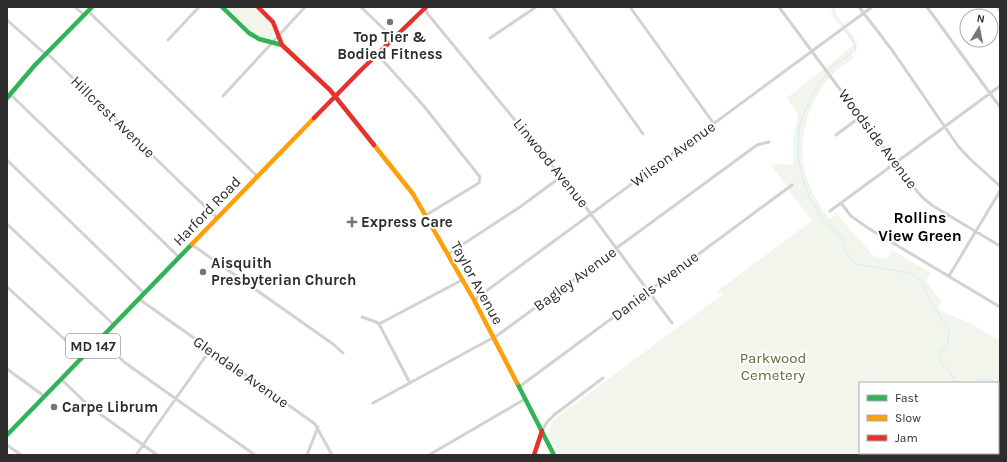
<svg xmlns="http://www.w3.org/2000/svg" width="1007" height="462" font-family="Karla,sans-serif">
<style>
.green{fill:#f2f5eb;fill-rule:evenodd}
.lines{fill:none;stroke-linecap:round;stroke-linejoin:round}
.stream{stroke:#d6ecf3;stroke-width:1}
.street{stroke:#d2d2d2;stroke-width:3}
.fast{stroke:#30b455;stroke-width:4.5}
.slow{stroke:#ff9f0a;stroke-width:4.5}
.jam{stroke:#e5322d;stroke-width:4.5}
.poi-dot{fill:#767676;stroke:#fff;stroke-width:1.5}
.labels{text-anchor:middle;stroke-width:4;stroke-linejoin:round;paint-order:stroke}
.shield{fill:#fff;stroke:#6c6c6c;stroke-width:1}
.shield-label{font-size:14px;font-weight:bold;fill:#2d2d2d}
.poi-label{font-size:15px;font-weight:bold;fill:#2d2d2d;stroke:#fff;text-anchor:start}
.street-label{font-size:15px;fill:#2d2d2d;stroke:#fff}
.park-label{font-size:15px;fill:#596c37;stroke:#fff}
.neighbourhood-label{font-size:16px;font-weight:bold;fill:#000;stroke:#fff}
</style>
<rect width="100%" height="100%" fill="#fff"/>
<path class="green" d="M225,7H255C262,14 278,24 274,36C273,37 271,39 269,40C258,43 233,15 225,7Z
M831,7H836L835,12L856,41L857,46L851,54L854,58C847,63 838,69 832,75C806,103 794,148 809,184C814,197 821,208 829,219L834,216L836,212L854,234L874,256L887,259L892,250L931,273L926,281L941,301L938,306L940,310L971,324L1000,341V455H559L548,433L553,420L723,294L716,292L812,221L789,191L790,190L771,165L779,164L790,165L794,163L793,143L798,114L787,98L853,46V43L832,15ZM860,383H998V453H860Z"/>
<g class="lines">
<path class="stream" d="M830,68L856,50L855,45L846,31
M825,76L813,93L803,116L799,128L798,157L804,184L810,199L824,221L844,239V249L855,264L910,273L921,280L927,295L949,330L948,344L945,348H942C936,361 941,362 949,371C952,375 954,379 957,383
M978,383L979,380L991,379L995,383
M998,386L1000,388"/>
<path class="street" d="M75,7L84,15
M361,7L393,38
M425,7L427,13L579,198L672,323
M553,7L643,134
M630,7L714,124
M779,7L908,181L923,198L933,206L1000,246
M859,7L892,50L958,146L970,159L1000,186
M927,7L1000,107
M998,7L1000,11
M88,11L257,176
M7,20L43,52L50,56L217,218
M490,38L536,7
M168,40L199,7
M377,54L423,105L480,177L479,183L426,215
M7,94L12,96L179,257
M223,96L305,7
M836,135L860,117
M7,160L144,293
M841,203L851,216L868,228L1000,307
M830,211L1000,86
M7,224L114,325
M191,244L333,344L343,353
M448,254L520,207L562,176
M949,276L1000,191
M7,287L83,356
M139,299L315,424L332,455
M474,300L872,7
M362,317L376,322L379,324L410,383
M379,324L462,280
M101,338L124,362L255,455
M7,369L44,396
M61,379L89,406L157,455
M519,387L792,185
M373,403L498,335L757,145L769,142
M542,431L547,422L554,415L603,378
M7,445L21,455
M136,455L210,350
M307,455L318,427
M429,455L525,399"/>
<path class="fast" d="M222,7L249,33L259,39L282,45
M7,98L35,65L92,7
M517,383L554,455
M7,435L192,244"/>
<path class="slow" d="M374,145L413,194L474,300L517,383
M192,244L314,118"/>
<path class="jam" d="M258,7L273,22L282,45L330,90L374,145
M314,118L360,71L426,7
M534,455L542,431"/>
</g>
<g class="poi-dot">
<circle cx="390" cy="22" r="4"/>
<path d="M350 216h4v4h4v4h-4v4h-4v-4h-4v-4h4z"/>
<circle cx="203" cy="272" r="4"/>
<circle cx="54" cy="407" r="4"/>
</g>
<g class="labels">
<rect class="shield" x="66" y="334" width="54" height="24" rx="3"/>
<g class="shield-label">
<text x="93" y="351">MD 147</text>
</g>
<g class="poi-label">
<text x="390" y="42" text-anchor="middle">Top Tier &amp;<tspan x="390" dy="17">Bodied Fitness</tspan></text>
<text x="361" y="227">Express Care</text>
<text x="211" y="268">Aisquith<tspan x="211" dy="17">Presbyterian Church</tspan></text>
<text x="62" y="412">Carpe Librum</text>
</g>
<g class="street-label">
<text transform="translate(113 117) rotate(44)" y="5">Hillcrest Avenue</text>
<text transform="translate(878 139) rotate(53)" y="5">Woodside Avenue</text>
<text transform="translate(673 154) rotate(-36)" y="5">Wilson Avenue</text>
<text transform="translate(551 163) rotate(51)" y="5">Linwood Avenue</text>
<text transform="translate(207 211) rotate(-46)" y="5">Harford Road</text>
<text transform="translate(575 279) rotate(-36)" y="5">Bagley Avenue</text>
<text transform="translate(477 283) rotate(61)" y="5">Taylor Avenue</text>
<text transform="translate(655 286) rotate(-37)" y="5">Daniels Avenue</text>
<text transform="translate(241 372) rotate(35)" y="5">Glendale Avenue</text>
</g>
<g class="park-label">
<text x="773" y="363">Parkwood<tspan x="773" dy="17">Cemetery</tspan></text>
</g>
<g class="neighbourhood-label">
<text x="920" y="223">Rollins<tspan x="920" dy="18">View Green</tspan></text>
</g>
</g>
<rect width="1007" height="462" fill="none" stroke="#2d2d2d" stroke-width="16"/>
<rect x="859" y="382" width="140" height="72" fill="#ffffff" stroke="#ababab"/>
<rect x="867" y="395" width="20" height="6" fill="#30b455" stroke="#ababab"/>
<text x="895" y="402" font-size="12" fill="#2d2d2d">Fast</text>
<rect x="867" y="415" width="20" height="6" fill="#ff9f0a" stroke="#ababab"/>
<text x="895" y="422" font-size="12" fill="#2d2d2d">Slow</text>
<rect x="867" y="435" width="20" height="6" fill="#e5322d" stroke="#ababab"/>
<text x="895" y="442" font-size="12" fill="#2d2d2d">Jam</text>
<g transform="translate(979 28) rotate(10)"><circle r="19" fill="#ffffff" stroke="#ababab"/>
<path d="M0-3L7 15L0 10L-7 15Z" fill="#767676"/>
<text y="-6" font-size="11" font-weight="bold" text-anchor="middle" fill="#2d2d2d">N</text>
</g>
</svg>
